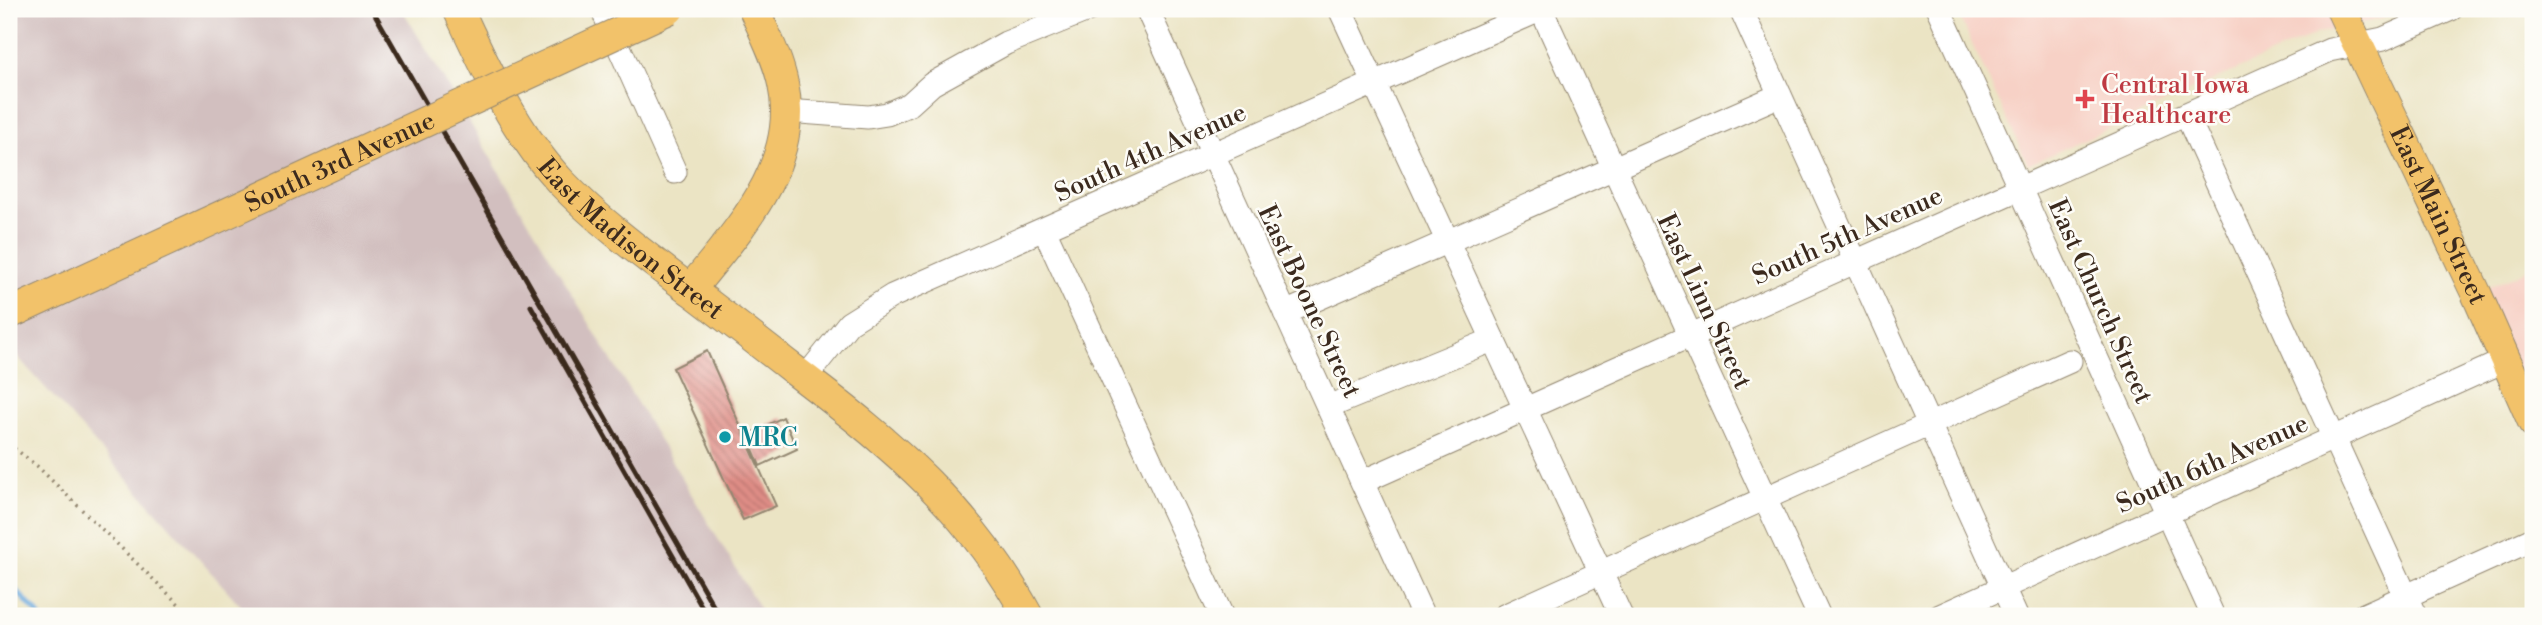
<svg xmlns="http://www.w3.org/2000/svg" width="2542" height="625" font-family="'Libre Bodoni',serif">
<style>
.built{fill:#f7d1c6}
.railway{fill:#d2bfbf}
.lines{fill:none;stroke-linecap:round;stroke-linejoin:round}
.stream{stroke:#6caade;stroke-width:5}
.building{fill:url(#building-back-hatch)}
.minor-casing{stroke:#938771;stroke-width:25}
.major-casing{stroke:#938771;stroke-width:32}
.path{stroke:#938771;stroke-width:3.5;stroke-dasharray:2 5;stroke-linecap:butt}
.minor{stroke:#fff;stroke-width:23}
.major{stroke:#f2c26a;stroke-width:30}
.rail{stroke:#3b2a1e;stroke-width:5}
.major-bridge-casing{stroke:#938771;stroke-width:32;stroke-linecap:butt}
.major-bridge{stroke:#f2c26a;stroke-width:30}
.health-dot{fill:#e0444e;stroke:#fdfcf7;stroke-width:2.5}
.culture-dot{fill:#0f9aa8;stroke:#fdfcf7;stroke-width:2.5}
.labels{text-anchor:middle;stroke-width:5;stroke-linejoin:round;paint-order:stroke}
.health-label{font-size:26px;fill:#be3a42;stroke:#fdfcf7;text-anchor:start}
.street-label{font-size:26px;fill:#3b2a1e;stroke:#fdfcf7}
.culture-label{font-size:26px;fill:#0d838f;stroke:#fdfcf7;text-anchor:start}
</style>
<defs>
<pattern id="building-back-hatch" width="6" height="6" patternUnits="userSpaceOnUse" patternTransform="scale(1.75)"><rect width="6" height="6" fill="#df8d86"/><path d="M-1 5l2 2M0 0l6 6M5-1l2 2" fill="none" stroke="#b6736d"/></pattern>
</defs>
<rect width="100%" height="100%" fill="#fdfcf7"/>
<filter id="ink" filterUnits="userSpaceOnUse"><feTurbulence type="fractalNoise" baseFrequency=".0143" numOctaves="2"/><feDisplacementMap in="SourceGraphic" scale="14" xChannelSelector="R" yChannelSelector="G"/><feConvolveMatrix kernelMatrix="1 2 1 2 8 2 1 2 1" color-interpolation-filters="sRGB"/></filter>
<filter id="wash" filterUnits="userSpaceOnUse"><feTurbulence type="fractalNoise" baseFrequency=".00686" numOctaves="4" result="noise"/><feDisplacementMap in="SourceGraphic" scale="28" xChannelSelector="R" yChannelSelector="G"/><feGaussianBlur stdDeviation="1.57" result="paint"/><feColorMatrix in="noise" values="0 0 0 0 0 0 0 0 0 0 0 0 0 0 0 0 0 1.4 0 .05"/><feComposite in="paint" operator="in"/></filter>
<g filter="url(#wash)">
<rect width="100%" height="100%" fill="#ebe4c4"/>
<path class="built" d="M1956,9H2404L2380,19L2318,33L2028,165Z
M2533,267V422L2476,293Z"/>
<path class="railway" d="M9,9H402L764,616H250L16,355L9,339Z"/>
<g class="lines">
<path class="stream" d="M9,583L40,616"/>
</g>
<g id="blocks">
<path class="building" d="M707,351L776,506L743,520L673,368Z
M783,417L797,449L760,466L747,435Z"/>
</g>
</g>
<g filter="url(#ink)">
<use href="#blocks" fill-opacity="0" stroke="#938771" stroke-width="2"/>
<g class="lines">
<g class="minor-casing">
<path id="minor" d="M602,9L675,172
M1147,9L1423,616
M1340,9L1621,616
M1541,9L1819,616
M1741,9L2016,616
M1939,9L2213,616
M787,111L868,117L887,114L910,104L932,84L1006,43L1090,9
M2186,114L2415,616
M1044,229L1222,616
M1285,313L1780,95
M805,378L849,323L892,296L1542,9
M1328,407L1492,340
M1362,482L2330,50L2383,39L2451,9
M1504,616L2070,361
M1940,616L2506,360
M2362,616L2533,539"/>
</g>
<g class="major-casing">
<g id="major">
<path id="s1" d="M458,9C486,69 514,131 560,181C599,222 644,255 689,289C726,317 762,345 798,373C893,445 970,509 1028,616"/>
<path id="s2" d="M2341,9L2476,293L2533,422"/>
<path d="M690,290C737,231 801,165 783,84C778,58 764,33 754,9"/>
</g>
</g>
<path class="path" d="M9,444L37,466L191,616"/>
<use href="#minor" class="minor"/>
<use href="#major" class="major"/>
<path class="rail" d="M372,9L719,616
M531,306L707,616"/>
<g class="major-bridge-casing">
<g id="major-bridge">
<path id="s3" d="M9,314L669,9"/>
</g>
</g>
<use href="#major-bridge" class="major-bridge"/>
</g>
</g>
<path class="health-dot" d="M2081.5 88.5h7v7h7v7h-7v7h-7v-7h-7v-7h7z"/>
<circle class="culture-dot" cx="725" cy="437" r="7"/>
<g class="labels">
<g class="health-label">
<text x="2101" y="93">Central Iowa<tspan x="2101" dy="30">Healthcare</tspan></text>
</g>
<g class="street-label">
<text transform="translate(1150 152) rotate(-24)" y="9">South 4th Avenue</text>
<text dy="9" stroke="none"><textPath href="#s3" startOffset="364">South 3rd Avenue</textPath></text>
<text dy="9" stroke="none"><textPath href="#s2" startOffset="228">East Main Street</textPath></text>
<text transform="translate(1847 235) rotate(-24)" y="9">South 5th Avenue</text>
<text dy="9" stroke="none"><textPath href="#s1" startOffset="292">East Madison Street</textPath></text>
<text transform="translate(1310 301) rotate(65)" y="9">East Boone Street</text>
<text transform="translate(1705 301) rotate(65)" y="9">East Linn Street</text>
<text transform="translate(2101 301) rotate(66)" y="9">East Church Street</text>
<text transform="translate(2212 463) rotate(-24)" y="9">South 6th Avenue</text>
</g>
<g class="culture-label">
<text x="739" y="446">MRC</text>
</g>
</g>
<rect width="2542" height="625" fill="none" stroke="#fdfcf7" stroke-width="35"/>
</svg>
